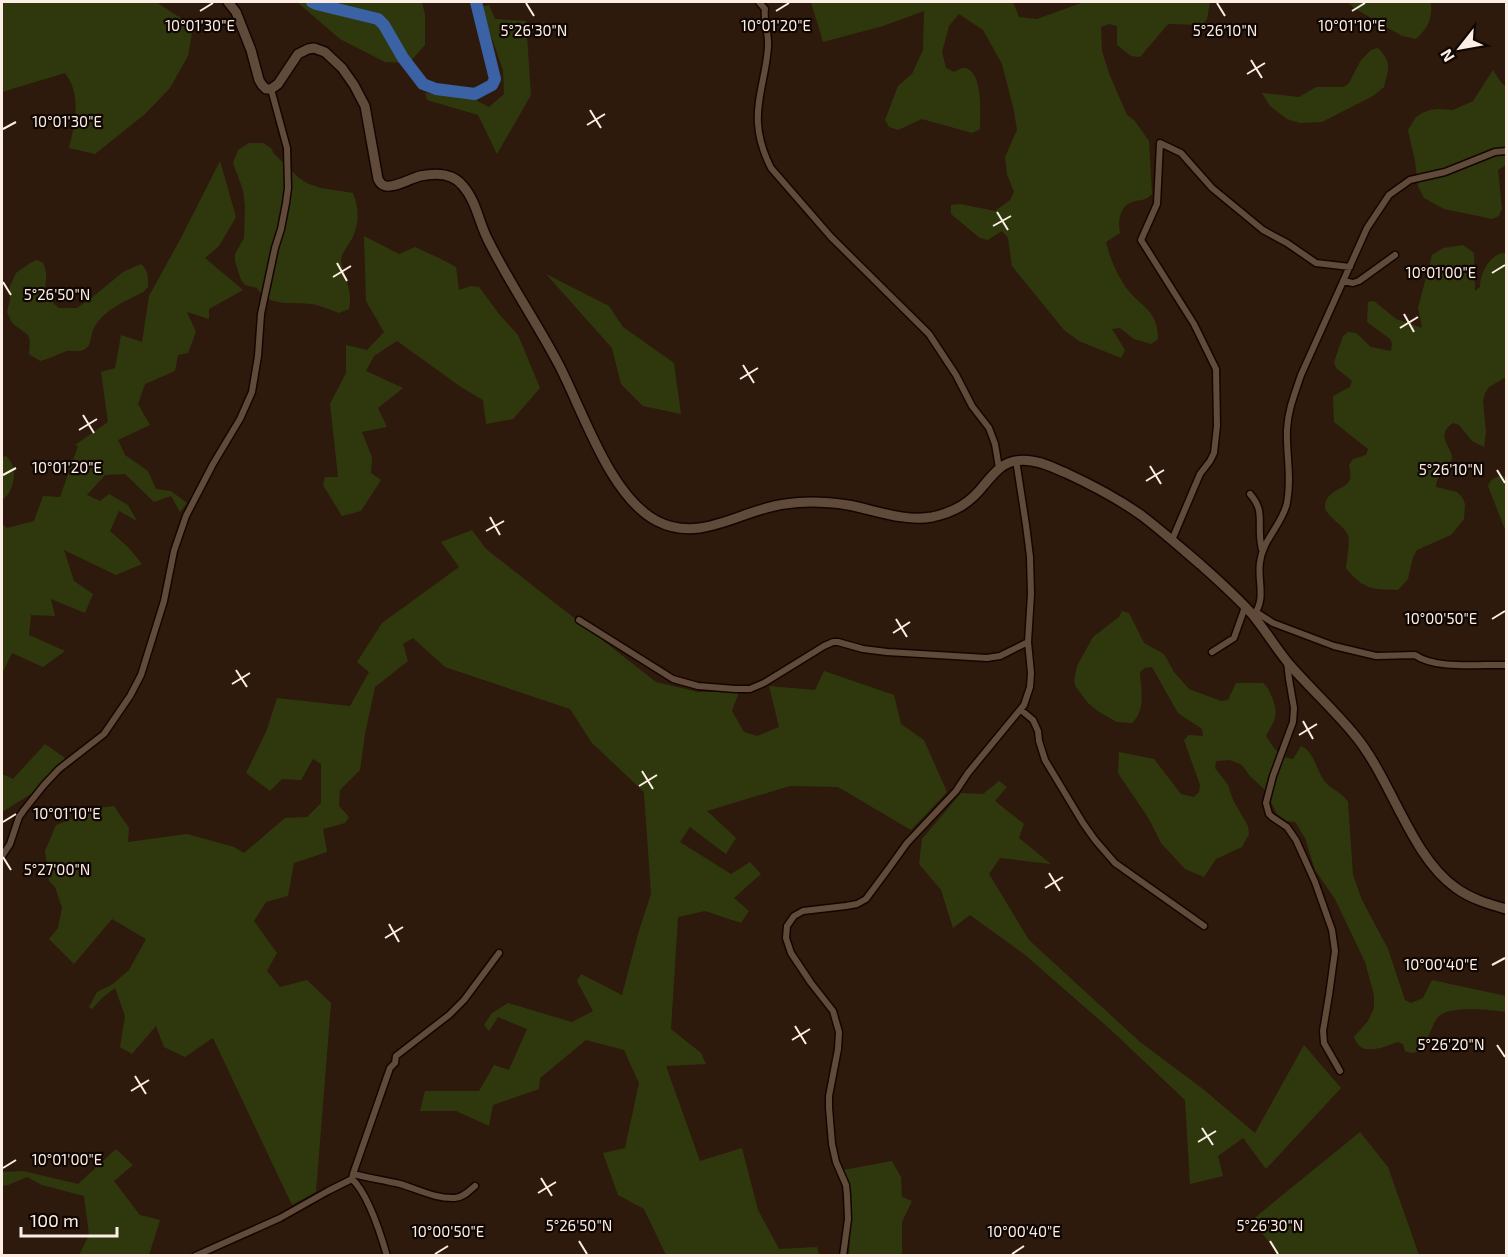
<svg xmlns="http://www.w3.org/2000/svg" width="1508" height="1257" font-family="'Exo 2',sans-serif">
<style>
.green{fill:#2f380d}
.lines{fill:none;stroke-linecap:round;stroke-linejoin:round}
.river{stroke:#3b62a4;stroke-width:12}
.street-casing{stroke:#150500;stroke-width:9}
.secondary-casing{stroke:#150500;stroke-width:12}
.street{stroke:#604a3a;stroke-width:6}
.secondary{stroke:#604a3a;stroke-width:9}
.ticks{fill:none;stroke:#fceee5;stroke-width:2}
.ticks-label{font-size:15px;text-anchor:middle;fill:#fceee5;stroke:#100703;stroke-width:4.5;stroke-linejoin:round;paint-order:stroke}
</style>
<rect width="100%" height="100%" fill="#2e1a0c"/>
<path class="green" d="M2,2H156L187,22L192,33L188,56L170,88L145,114L95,154L69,148C75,123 82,95 65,73L2,92Z
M297,2H422L425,15V45L409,63L385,62L340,39Z
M811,2H1013L1019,17L1037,19L1084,2H1210L1207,19L1202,25L1168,24L1140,57L1131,56L1117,45V26L1109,24L1101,27L1102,51L1110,76L1127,115L1134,120L1149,141L1152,194C1143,203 1140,198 1130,203C1119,207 1118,224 1120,233L1106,242C1110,259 1117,275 1127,289C1142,308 1158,310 1158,339L1151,344L1134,339L1120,328L1112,329L1125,350L1121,358L1079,341L1064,330L1012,266L1008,238L1002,231L988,240L980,238L951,214V205L960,204L995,211L1010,200L1014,192L1007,174L1005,157L1017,130L1014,111L1002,64L983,30L959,14L949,26L942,52L946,68L954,72C957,71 960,68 963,68C984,68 980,116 980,129L972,133L922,119L898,130L889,127L885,120L898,86L912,74L923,50L924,11L883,26L823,42Z
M1347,2H1431C1432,19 1429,27 1416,39L1402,36L1354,8Z
M489,5L495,19L526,21L531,95L497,154L478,115L427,100L425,93L474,99L489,107L504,94L503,70L481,7Z
M1378,48C1393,64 1388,68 1384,87L1373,96L1322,122L1300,123L1287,119L1270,106L1262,93L1299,97L1316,87H1344L1349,83L1361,60L1371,50Z
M1493,70L1500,81L1506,87V165L1498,170L1502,209L1499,216L1492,219L1444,209L1424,198L1418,186L1415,161L1408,130L1416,117L1422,113L1430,110L1437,109L1453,110L1473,101Z
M249,143H263L271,148L274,154L299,178L309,184L321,188L353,193C360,210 359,227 350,242C347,247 342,253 341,259C341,263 343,268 344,272C348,285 352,296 349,309L339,313C330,310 320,305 311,304C293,302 267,307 257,288L245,285L241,280L235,261V254L244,238L245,206L243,190L233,163L238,150Z
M220,161L236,217L219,246L205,258L243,290L209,309V319L187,312L196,332L188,353L178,355L175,371L145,384L138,404L150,425L118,440L125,455L148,471L156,489L171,491L187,503L180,512L171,496L154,502L125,474L105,475L87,495L100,501L109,494L128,505L137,521L119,511L110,531L129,548L142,564L116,575L64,550L74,581L93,594L85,613L51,599L55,616L31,615L29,635L65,651L43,667L12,653L2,674V573L3,567L2,564V524L7,528L34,521L43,496L60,497L78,446L75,445L108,422L101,372L115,368L121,335L142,342L149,296L182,236Z
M364,236L399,254L415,247L441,259L456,267L459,290L471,286L479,287L499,314L518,335L540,388L513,419L486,424L483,400L461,387L397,341L374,356L366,371L403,388L378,408L387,427L362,432L372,457L371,473L381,480L361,511L342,516L323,485L325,477H338L330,404L346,373V345L367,350L384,332L366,301Z
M1463,245L1474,253L1475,291L1480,287C1480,273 1491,252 1506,253V377L1489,387L1485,393L1483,401L1486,432L1484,447L1472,441L1459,425L1453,423C1432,437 1457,449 1451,462C1446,473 1437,473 1436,487L1457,492L1462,497L1465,504L1464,519L1451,535L1417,550L1413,557L1408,579L1398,590C1373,589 1363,590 1346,568C1347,560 1350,541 1348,535C1344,525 1324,515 1325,506C1326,489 1347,490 1350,479C1351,475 1350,469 1349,465L1353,459L1366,455L1368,449L1334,422L1333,396L1350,387L1352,381L1336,368L1334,362L1343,336L1348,332L1356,333L1371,347L1391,351L1392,344L1390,339L1367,322L1368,302L1374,301L1396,319L1422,328L1418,308L1432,255L1443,248Z
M37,260L43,263C53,283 34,288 59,308H77L94,296L123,272L141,264C149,271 148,277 148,287L143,292C126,301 103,310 94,328C90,335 92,345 85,349C79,353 73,350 67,351C57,354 50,359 40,361L29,354L30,341L28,335L12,323L7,312L10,300V286L16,273L30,263Z
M546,274L609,306L623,327L674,363L681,414L643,406L621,384L612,348Z
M6,456C8,458 11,461 12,464C17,475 12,494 2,500V457Z
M1506,476V532L1488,486L1491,480L1497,477Z
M472,530L486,549L656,682L698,692H739L732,711L744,732L757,736L779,727L769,686L815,690L824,671L894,695L901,724L924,740L947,792L911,830L838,787L790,786L707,811L736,838L726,854L690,827L680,842L731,874L750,862L761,874L734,898L749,911L741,923L705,911L678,917L671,1029L701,1053L706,1064L666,1066L700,1161L742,1148L758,1210L779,1249L817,1247L819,1255H666L644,1209L618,1195L603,1153L625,1148L639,1083L624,1050L586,1040L540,1078L539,1089L493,1105L489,1126L456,1111H420L425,1091H479L494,1065L509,1070L527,1029L498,1017L489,1031L484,1025L492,1013L508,1003L572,1022L593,1011L577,981L581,974L622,995L638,934L651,894L644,792L592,743L570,709L445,667L413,638L403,644L408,661L375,687L365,734L360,770L340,790L339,806L349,817L345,823L323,829L327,852L294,863L288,896L266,902L254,921L277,953L267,971L280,987L307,980L331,1003L316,1192L292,1205L213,1038L185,1057L164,1047L156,1026L132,1054L120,1047L125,1016L115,988L102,998L92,1009L89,1007L97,992L113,984L129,970L146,939L112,919L74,964L49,939L58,928L62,908L55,887L49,881L45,851L56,825L99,808L114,806L129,828L128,842L187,834L234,847L244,853L285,818L307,817L321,803V764L313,759L301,780L282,779L270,791L246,773L266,732L277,698L350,706L369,672L357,662L382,623L459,567L441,542Z
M1122,611L1129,613L1144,643L1164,654L1174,672L1189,689L1221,701L1228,700L1236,683H1263C1269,688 1270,693 1273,700C1279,716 1274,721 1266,736C1273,747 1280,758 1293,759L1301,746C1315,752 1316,771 1325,782C1332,790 1342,792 1348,802L1353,875L1362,900L1388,949L1405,1000L1411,1003L1423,998L1432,980L1506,996V1012C1492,1010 1452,1006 1440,1015C1427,1026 1429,1061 1405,1051L1403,1044L1398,1042C1383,1047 1361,1058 1354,1037L1368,1021L1374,1008V995L1365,962L1335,899L1315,870L1305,838L1295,822L1287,821L1277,814L1265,790L1250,776L1242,765L1230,760L1216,761L1215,768L1228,785L1233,800L1248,826L1249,834L1242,847L1216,859L1204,877L1185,869L1161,843L1149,819L1118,773L1119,752L1154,759L1181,794L1194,797L1199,792L1200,785L1184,740L1189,735L1203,736L1202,729L1178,713L1152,667L1145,668L1140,672C1141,690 1146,710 1132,723L1117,722L1099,712L1088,703L1076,687L1074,681L1077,666L1093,637L1119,617Z
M45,744L65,758L33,795L31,794L2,812V774L13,779Z
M999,781L1007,787L995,801L1024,824L1019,838L1051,864L1000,858L989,874L1029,940L1140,1042L1203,1089L1255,1133L1304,1045L1341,1088L1266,1169L1243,1138L1218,1156L1223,1176L1190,1184L1185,1100L1111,1030L1024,954L970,915L953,928L941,890L919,864L922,839L961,793L983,794Z
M1360,1132L1388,1167L1419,1255H1279L1252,1220Z
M116,1149L133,1165L114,1181L140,1215L160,1220L149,1255H79L89,1235L84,1196L42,1185L27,1177L8,1185L2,1186V1172L23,1171L78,1184Z
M892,1161L901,1177L902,1197L912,1201L902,1222V1255H849C851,1225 854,1199 843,1170Z"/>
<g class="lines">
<path class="river" d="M312,2L316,4L378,19L384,25L403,58L423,84L436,89L475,94L492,85L495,79L476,2"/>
<g class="street-casing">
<path id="street" d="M759,2L765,9C763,22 769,33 768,46C767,72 756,98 758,124C759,139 764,154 771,168L831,237L929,334L956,375L972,406L989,428L995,444L999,468
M1343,281L1353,283L1359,281L1395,255
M1250,494C1263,509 1259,517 1260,535C1260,540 1261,545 1262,550
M1172,540L1200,474L1210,461L1214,453L1217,426L1216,369L1194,324L1141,240L1157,204L1160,143L1181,153L1212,188L1263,230L1287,243L1316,263L1350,267
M1256,612L1273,623L1334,646L1376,656L1415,655C1436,670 1481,664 1506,665
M1253,616C1267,599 1257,581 1260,562C1263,539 1282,525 1287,503C1292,476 1286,456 1287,429C1288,410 1295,393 1301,375L1367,228L1389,195L1410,180L1445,172L1495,152L1506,151
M579,620L673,679L698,686L735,689H750L764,683L824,646L833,642H838L863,649L887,652L987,658L1000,656L1028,642
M1212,652L1234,638L1245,607
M1287,662L1289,679L1294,708L1293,722L1273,776L1266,803L1269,814L1272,817L1287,827L1296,840L1315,882L1332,930L1335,951L1329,995L1323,1031L1324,1043L1340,1071
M1021,710L1033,720L1038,731L1039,741L1045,760L1083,823L1095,840L1115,863L1204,926
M2,856L10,844L19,817L24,810L44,785L59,769L104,734L130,696L141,675L164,601L174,551L186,516L213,464L240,419L252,392L258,356L261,314L275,248L281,229L286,203L288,188L287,148L271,89
M353,1174C368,1178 384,1180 400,1184C417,1189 436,1199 455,1198C464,1197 469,1191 475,1186
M352,1179L353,1174L390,1068L395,1063L396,1056L449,1015L464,1000L499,953
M195,1256L280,1218L328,1191L352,1179C368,1194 381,1235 387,1256
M843,1256L848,1219L847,1195L846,1185L836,1162L832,1144L829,1108V1096L838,1049L839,1032L833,1011L811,983L791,953L786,938L787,926L794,916L803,911L846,906L857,904L866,899L889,868L907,843L956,791L968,773L1024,705L1030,687L1031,673L1028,642L1031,594L1030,557L1026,525L1016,460"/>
</g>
<g class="secondary-casing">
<path id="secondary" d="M228,2L236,12L251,50L259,80L262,85L266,89H271L278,84L298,54L308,49L314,48L325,52L342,68L354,85L365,106L378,179C379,181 381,184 383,185C392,190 411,178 420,176C435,173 453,173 463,186C477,202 479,224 489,242C510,284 537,323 559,365C583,411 610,497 657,521C701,544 742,509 785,504C805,501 828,502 848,505C875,510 904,522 932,517C955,512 970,503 984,485C989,479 994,473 1000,468C1011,459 1024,459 1037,462C1047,464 1056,469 1066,473C1092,485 1117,498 1141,515C1162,531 1181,548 1201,565C1219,581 1236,596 1252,614C1265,630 1276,648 1289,664C1310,688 1333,709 1353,733C1391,777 1410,856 1456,888C1471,899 1489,904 1506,909"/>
</g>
<use href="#street" class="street"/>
<use href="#secondary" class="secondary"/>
</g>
<path class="ticks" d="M526,3L534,16M1217,3L1225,16M200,11L213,3M776,11L789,3M1352,11L1365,3M1251,60L1262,78M1247,74L1265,63M590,110L601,128M587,125L605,114M3,129L16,122M997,212L1008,230M993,226L1011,216M337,263L347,281M1492,273L1505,265M333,277L351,266M3,282L11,295M1404,314L1414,332M1400,328L1418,317M743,365L754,383M740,379L758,368M83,415L94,433M79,430L97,419M1150,466L1161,484M1497,470L1505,483M3,475L16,468M1146,481L1164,470M490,517L500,535M486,531L504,521M896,619L907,637M1492,619L1505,611M893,633L910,622M236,670L247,687M232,684L250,673M1303,721L1313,739M1299,735L1317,724M642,771L653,789M639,786L657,775M3,822L16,814M3,857L11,870M1049,873L1060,891M1045,888L1063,877M389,924L399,942M385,938L403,927M1492,965L1505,958M795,1026L806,1044M792,1040L810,1029M1497,1045L1505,1057M135,1076L146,1094M131,1091L149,1080M1202,1128L1213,1145M1198,1142L1216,1131M3,1168L16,1160M541,1178L552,1196M538,1193L556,1182M579,1241L587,1254M1270,1241L1278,1254M435,1254L448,1246M1012,1254L1024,1246"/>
<g class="ticks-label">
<text x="200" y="31">10°01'30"E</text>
<text x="776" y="31">10°01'20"E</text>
<text x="1352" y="31">10°01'10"E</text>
<text x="534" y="36">5°26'30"N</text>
<text x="1225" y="36">5°26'10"N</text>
<text x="67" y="127">10°01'30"E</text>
<text x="1441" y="278">10°01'00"E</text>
<text x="57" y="300">5°26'50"N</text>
<text x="67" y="473">10°01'20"E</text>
<text x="1451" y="475">5°26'10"N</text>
<text x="1441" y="624">10°00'50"E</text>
<text x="67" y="819">10°01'10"E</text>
<text x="57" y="875">5°27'00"N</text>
<text x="1441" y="970">10°00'40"E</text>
<text x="1451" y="1050">5°26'20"N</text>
<text x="67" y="1165">10°01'00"E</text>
<text x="579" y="1231">5°26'50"N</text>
<text x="1270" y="1231">5°26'30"N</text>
<text x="448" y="1237">10°00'50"E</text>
<text x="1024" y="1237">10°00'40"E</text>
</g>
<rect width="1508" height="1257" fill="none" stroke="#fceee5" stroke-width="6"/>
<g transform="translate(1460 48) rotate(239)" stroke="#100703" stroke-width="4.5" paint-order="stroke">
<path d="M0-4.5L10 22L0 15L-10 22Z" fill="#fceee5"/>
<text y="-9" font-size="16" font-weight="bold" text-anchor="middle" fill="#fceee5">N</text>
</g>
<path d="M21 1227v9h96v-9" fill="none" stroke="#fceee5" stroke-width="3"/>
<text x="30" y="1227" font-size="18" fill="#fceee5" stroke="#100703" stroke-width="4.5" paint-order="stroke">100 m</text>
</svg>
